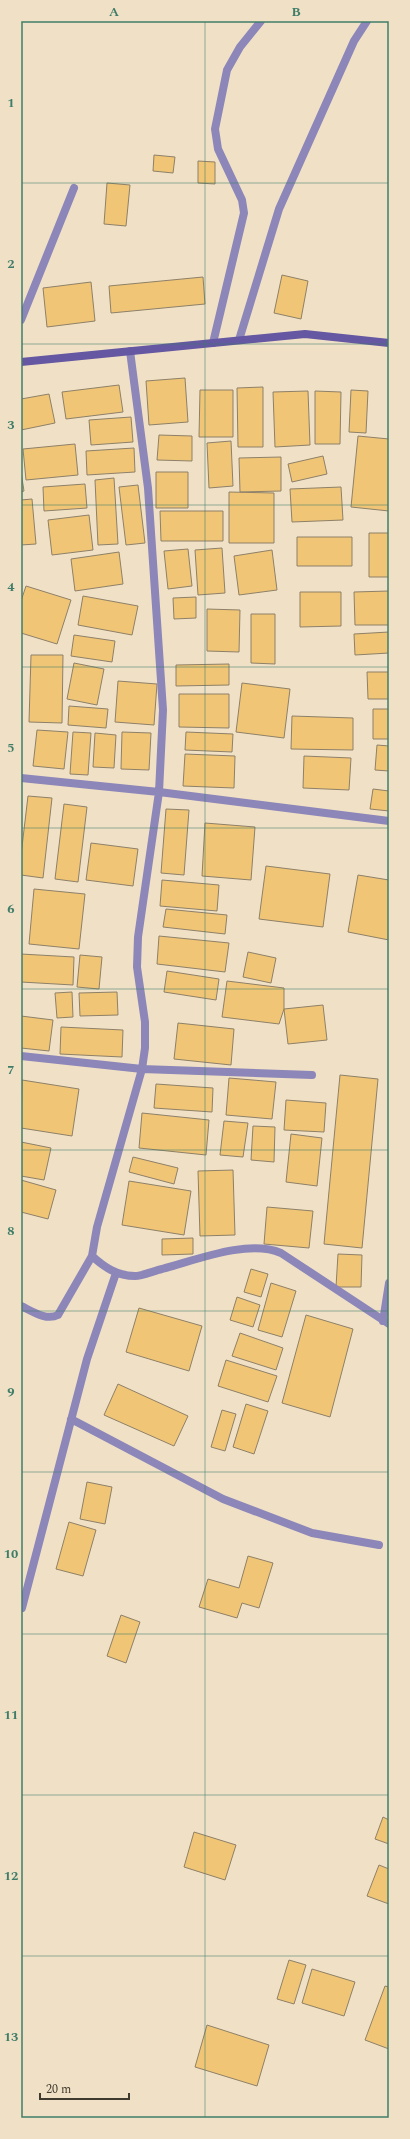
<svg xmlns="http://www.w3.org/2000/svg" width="410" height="2139" font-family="Spectral,serif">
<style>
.building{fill:#f0c575;stroke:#8e8068}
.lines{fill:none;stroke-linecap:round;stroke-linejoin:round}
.lane{stroke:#8c86b9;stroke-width:8}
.street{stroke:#8c86b9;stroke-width:8}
.secondary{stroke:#6557a2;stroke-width:8}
.grid{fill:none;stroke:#3f7d69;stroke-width:1;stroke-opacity:0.55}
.neatline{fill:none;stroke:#3f7d69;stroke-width:1.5}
.grid-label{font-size:13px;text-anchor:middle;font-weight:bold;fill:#3f7d69}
</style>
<rect width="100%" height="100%" fill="#f0e1c6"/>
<path class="building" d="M154,155L175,157L173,173L153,171Z
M198,161L215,162V184L198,183Z
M107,183L130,185L126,226L104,224Z
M282,275L308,281L301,319L274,313Z
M203,277L205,304L111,313L109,286Z
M91,282L95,321L47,327L43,288Z
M185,378L188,422L149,425L146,381Z
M119,385L123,412L66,419L62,392Z
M263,387V447H238L237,388Z
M200,390H233V437H199Z
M351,390L368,391L366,433L349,432Z
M308,391L310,445L275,447L273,392Z
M315,391L341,392L340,444H315Z
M49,394L55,423L21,430V399Z
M131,417L133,442L91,445L89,420Z
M159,435L192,436V461L157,460Z
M358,436L389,439V511L351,507Z
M231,441L233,486L209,488L207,443Z
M75,444L78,475L26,480L23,449Z
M134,448L135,472L87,475L86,451Z
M323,456L327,474L292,482L288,464Z
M281,457V491L240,492L239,458Z
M21,472L24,491L21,492Z
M156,472H188V508H156Z
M114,478L118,544L98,545L95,480Z
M85,484L87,508L44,511L43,487Z
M138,485L145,543L126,545L119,487Z
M341,487L343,520L292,522L290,489Z
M229,492L274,493V543H229Z
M32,499L36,544L21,545V500Z
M160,511H223V541H161Z
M89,515L93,550L52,555L48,520Z
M369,533H389V577H369Z
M297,537H352V566H297Z
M222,548L225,593L198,595L195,550Z
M188,549L192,586L168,589L164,551Z
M272,550L277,590L239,595L234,556Z
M119,552L123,584L75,591L71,559Z
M26,586L71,600L57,644L21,633V601Z
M389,591V625H355L354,592Z
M300,592H341V626L300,627Z
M83,596L138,606L132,635L78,625Z
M196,597V618L174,619L173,598Z
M207,609L240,610L239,652L207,651Z
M251,614H275V664L251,663Z
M389,632V653L355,655L354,634Z
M74,635L115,641L112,662L71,656Z
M31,655H63L62,723L29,722Z
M74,663L104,669L97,705L67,699Z
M229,664V685L176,686V665Z
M367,672H389V699H368Z
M118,681L157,684L154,725L115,722Z
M242,683L290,689L284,738L236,732Z
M179,694H229V728L179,727Z
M69,706L108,709L106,728L68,725Z
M373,709H389V739H373Z
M292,716L353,718V750L291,749Z
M37,730L68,732L64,769L33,766Z
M73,732L91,733L88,775L70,774Z
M122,732L151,733L149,770L121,769Z
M186,732L233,734L232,752L185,750Z
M95,733L116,735L114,768L93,767Z
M377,745L389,746V771L375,770Z
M185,754L235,756L234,788L183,786Z
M304,756L351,758L349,790L303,788Z
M373,789L389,791V811L370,809Z
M28,796L52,798L43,878L21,875V855Z
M64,804L87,807L78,882L55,879Z
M166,809L189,810L184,875L161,873Z
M205,823L255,827L251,880L202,876Z
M91,843L138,849L133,886L86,880Z
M266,866L330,874L323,927L259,919Z
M358,875L389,880V940L348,932Z
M162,880L219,885L217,911L160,906Z
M34,889L85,894L79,949L29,944Z
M166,909L227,915L225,934L163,927Z
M159,936L229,943L225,972L157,964Z
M248,952L276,958L271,983L243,977Z
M21,954L74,957L73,985L21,982Z
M80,955L102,957L99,989L77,987Z
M167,971L219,979L216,1000L164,992Z
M227,981L284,988V1009L279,1024L222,1017Z
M72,992L73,1017L57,1018L55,993Z
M117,992L118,1015L80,1016L79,993Z
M323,1005L327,1040L288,1044L284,1009Z
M21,1016L53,1020L49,1051L21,1048Z
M178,1023L234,1029L231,1065L174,1059Z
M61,1027L123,1030L122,1057L60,1054Z
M340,1075L378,1079L362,1248L324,1244Z
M229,1078L276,1082L272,1119L226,1115Z
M22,1080L79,1089L72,1136L21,1128Z
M156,1084L213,1088L212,1112L154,1108Z
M286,1100L326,1103L324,1132L284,1130Z
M142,1113L209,1120L206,1155L139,1148Z
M224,1121L248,1123L243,1157L220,1155Z
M253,1126L275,1127L274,1162L251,1160Z
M291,1134L322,1138L317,1186L286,1182Z
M21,1142L51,1148L44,1180L21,1176Z
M133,1157L178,1168L174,1184L129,1172Z
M233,1170L235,1235L200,1236L198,1171Z
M21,1180L56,1190L48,1219L21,1212Z
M129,1181L191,1191L184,1235L122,1225Z
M267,1207L313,1211L309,1248L264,1244Z
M193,1238V1254L162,1255V1239Z
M338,1254L362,1255L361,1287H336Z
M251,1269L268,1274L261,1297L244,1292Z
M271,1283L296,1291L282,1337L258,1330Z
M237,1297L260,1305L253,1327L230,1320Z
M139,1308L202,1326L189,1371L126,1352Z
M306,1315L353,1329L330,1417L282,1403Z
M240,1333L283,1348L276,1370L232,1356Z
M226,1360L277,1376L268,1402L218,1386Z
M118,1384L188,1416L174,1446L104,1415Z
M246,1404L268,1411L254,1454L233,1447Z
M222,1410L236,1414L225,1451L211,1447Z
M87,1482L112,1487L105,1524L80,1519Z
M69,1522L96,1530L83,1576L56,1569Z
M248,1556L273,1563L259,1608L242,1603L237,1618L199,1607L208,1579L239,1588Z
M121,1615L140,1622L126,1663L107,1656Z
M383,1817L389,1820V1844L375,1839Z
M194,1832L236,1845L225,1880L184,1867Z
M379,1865L389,1869V1904L367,1896Z
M289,1960L306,1965L294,2004L277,1999Z
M312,1969L355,1982L344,2016L302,2003Z
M385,1986L389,1987V2049L365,2040Z
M207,2025L269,2045L257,2086L195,2067Z"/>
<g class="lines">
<path class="lane" d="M239,340L279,209L354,41L367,21
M383,1321L389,1283"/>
<path class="street" d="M21,320L74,188
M213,343L244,213L242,200L218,149L215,129L227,70L240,47L261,21
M130,351L148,488L163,710L159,792L138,937L137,967L145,1022V1048L142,1069L312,1075
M21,778L159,792L389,821
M21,1056L142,1069L97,1227L92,1256C104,1267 117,1276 135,1276C143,1276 153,1271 162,1269C196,1260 248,1239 281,1253L389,1324
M21,1306C32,1311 46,1321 58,1315L92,1256
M71,1419L223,1499L312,1533L379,1545
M22,1608L87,1359L116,1273"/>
<path class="secondary" d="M21,362L305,334L389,343"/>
</g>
<path class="grid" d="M205,21V2118M21,183H389M21,344H389M21,505H389M21,667H389M21,828H389M21,989H389M21,1150H389M21,1311H389M21,1472H389M21,1634H389M21,1795H389M21,1956H389"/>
<rect width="410" height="2139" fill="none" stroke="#f0e1c6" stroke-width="44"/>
<path d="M40 2093v6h89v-6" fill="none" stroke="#3f3a2f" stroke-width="2"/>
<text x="46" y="2093" font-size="12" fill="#3f3a2f" stroke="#f0e1c6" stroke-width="3" paint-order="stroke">20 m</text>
<rect x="22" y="22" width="366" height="2095" class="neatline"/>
<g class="grid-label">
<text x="114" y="16">A</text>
<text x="296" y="16">B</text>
<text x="11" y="107">1</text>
<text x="11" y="268">2</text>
<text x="11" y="429">3</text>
<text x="11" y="591">4</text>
<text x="11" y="752">5</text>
<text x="11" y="913">6</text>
<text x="11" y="1074">7</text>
<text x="11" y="1235">8</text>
<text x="11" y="1396">9</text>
<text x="11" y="1558">10</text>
<text x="11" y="1719">11</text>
<text x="11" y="1880">12</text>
<text x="11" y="2041">13</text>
</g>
</svg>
